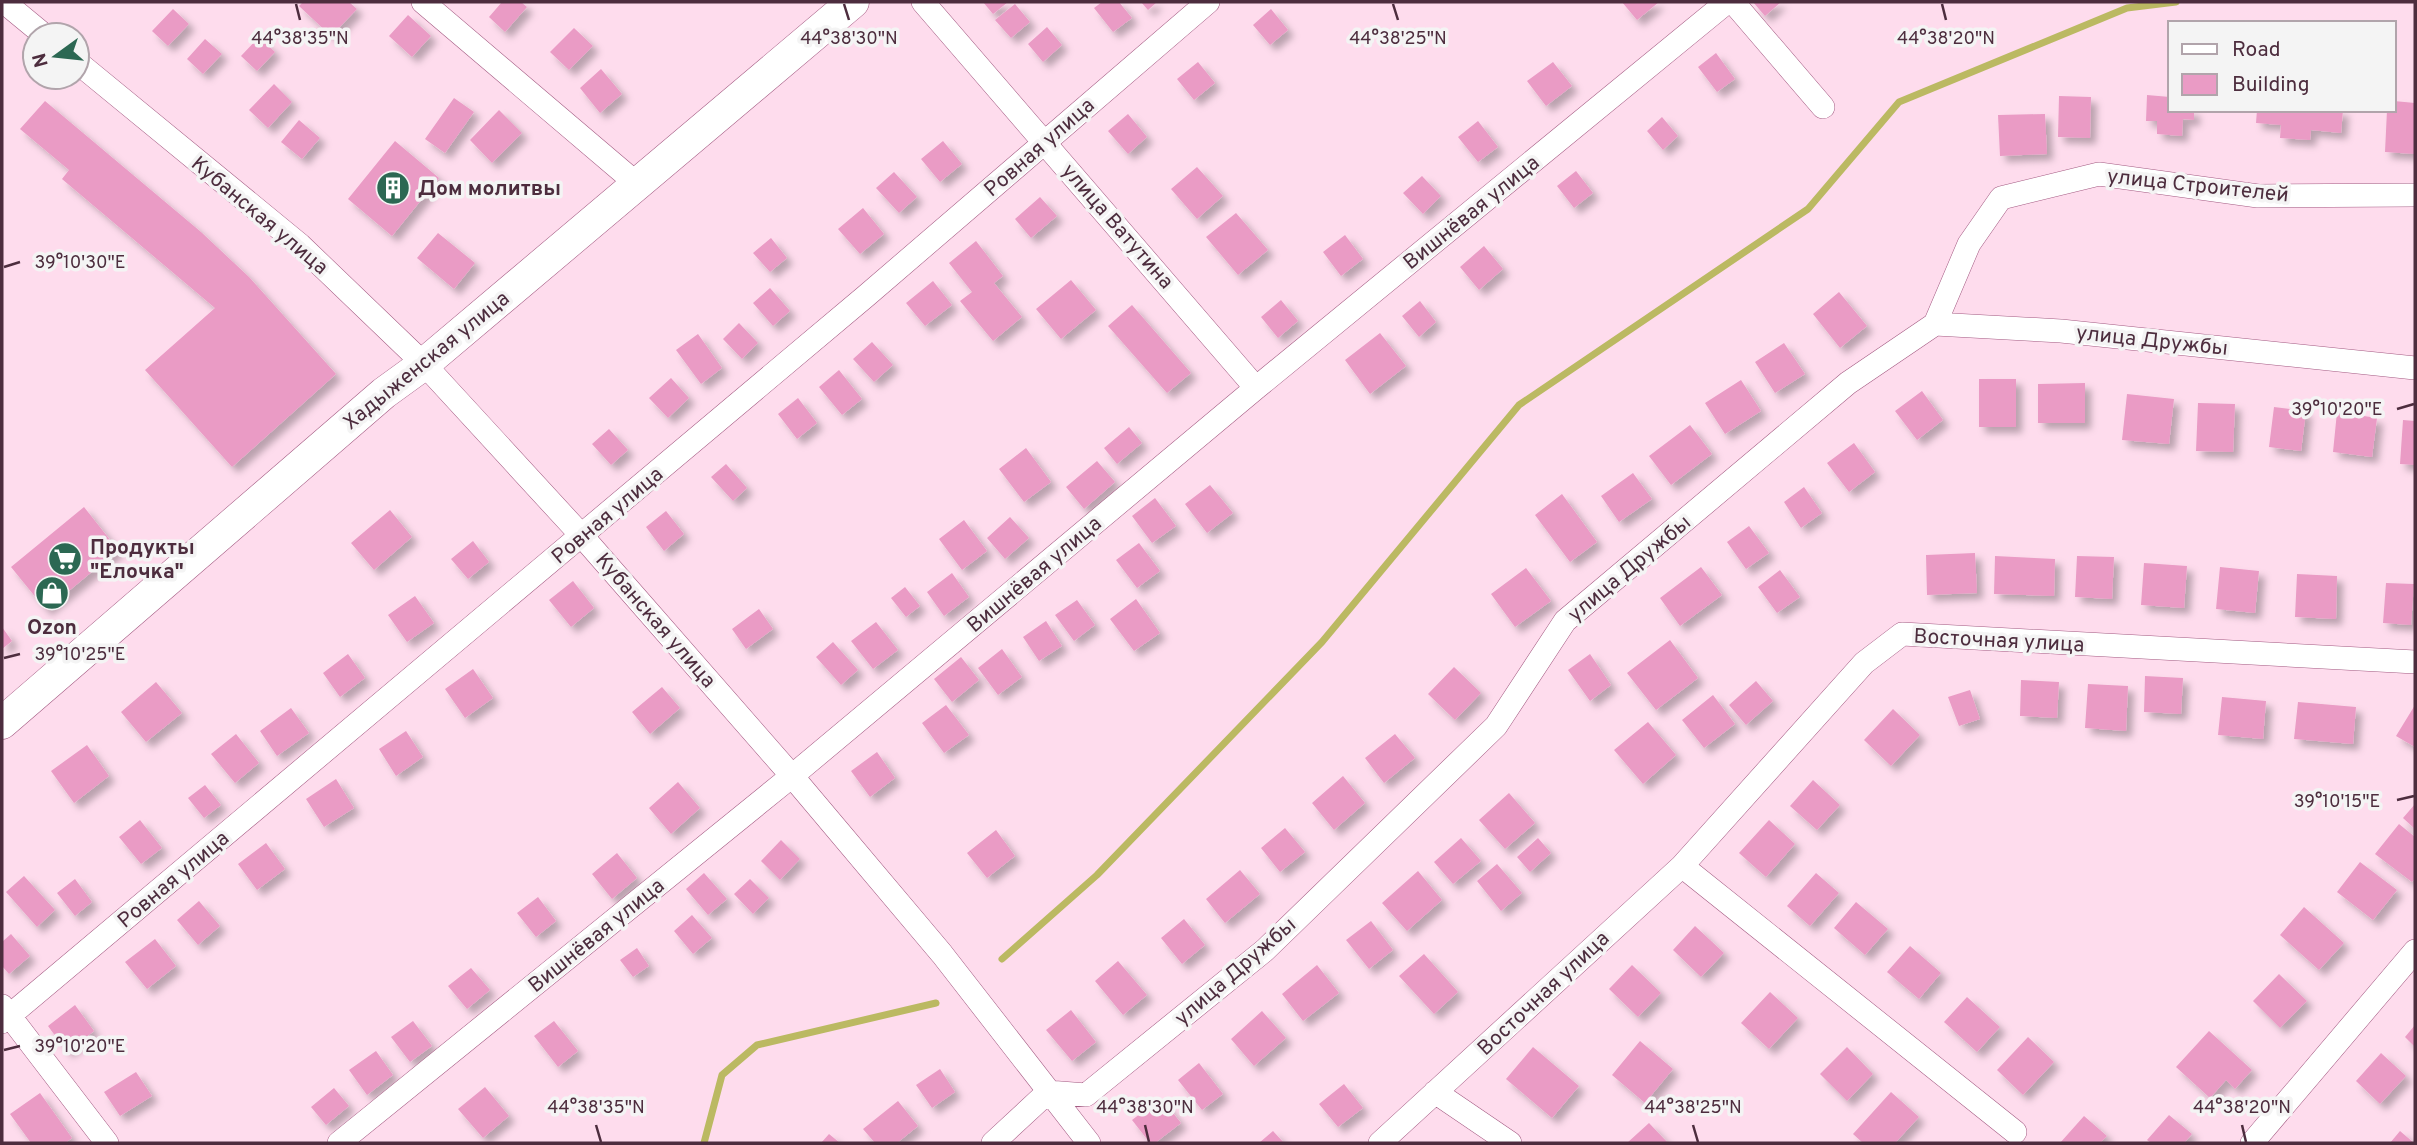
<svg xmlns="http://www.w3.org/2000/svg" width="2417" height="1145" font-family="Overpass,sans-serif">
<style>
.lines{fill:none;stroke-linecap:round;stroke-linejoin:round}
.stream{stroke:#bbb962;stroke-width:7}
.building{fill:#ea9bc5;filter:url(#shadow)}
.street-casing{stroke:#a35a82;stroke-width:24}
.secondary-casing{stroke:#a35a82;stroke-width:33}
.street{stroke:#fff;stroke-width:23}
.secondary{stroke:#fff;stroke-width:32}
.ticks{fill:none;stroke:#4d2d3e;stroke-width:2.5}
.labels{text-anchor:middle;stroke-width:7;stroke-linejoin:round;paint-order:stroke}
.street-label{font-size:21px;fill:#4d2d3e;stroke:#f4f4f4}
.poi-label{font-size:21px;font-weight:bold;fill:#4d2d3e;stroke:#f4f4f4;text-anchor:start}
.ticks-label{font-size:18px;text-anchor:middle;fill:#4d2d3e;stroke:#f4f4f4;stroke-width:7;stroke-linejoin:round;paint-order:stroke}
</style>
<defs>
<filter id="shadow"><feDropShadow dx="6" dy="6" stdDeviation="3.5" flood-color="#0004"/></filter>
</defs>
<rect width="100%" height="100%" fill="#fedced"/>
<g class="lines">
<path class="stream" d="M1002,959L1097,875L1322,642L1519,405L1808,209L1899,102L2127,8L2176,2
M704,1143L722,1075L757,1045L936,1003"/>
</g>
<path class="building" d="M303,2H349L357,9L331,36L299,6Z
M502,2H521L527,7L505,32L489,17Z
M983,2H1008L993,14Z
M1102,2H1119L1132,18L1113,32L1094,8Z
M1141,2H1157L1148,10Z
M1622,2H1659L1637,20Z
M1753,2H1781L1765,16Z
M1015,4L1030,22L1011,38L995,20Z
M173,9L189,24L168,46L152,31Z
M1271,9L1288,30L1270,45L1253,25Z
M408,15L431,36L412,57L389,36Z
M1047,27L1062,45L1043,62L1028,44Z
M574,28L593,46L569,70L550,52Z
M259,37L275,52L257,71L241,56Z
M205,39L222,54L203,74L187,59Z
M1716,53L1735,79L1717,92L1698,67Z
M1198,62L1215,83L1194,100L1177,79Z
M1553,62L1572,86L1546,106L1527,81Z
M601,69L622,94L600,113L580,88Z
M274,84L292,102L268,128L249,110Z
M2147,95L2170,97V110H2194V120L2183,119L2182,136L2157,134V121H2146Z
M2059,96L2091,97L2090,138L2058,137Z
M454,98L474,112L445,153L425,139Z
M45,101L201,232L249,277L336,374L232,467L145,370L215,308L62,179L69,170L20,129Z
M2394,101L2415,103V154L2385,152L2387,110H2394Z
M499,110L522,133L492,163L470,140Z
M2257,110H2343L2341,133L2311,130L2310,140L2280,138L2281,125L2256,123Z
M1128,114L1147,137L1128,154L1108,131Z
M2045,114L2047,154L2000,156L1998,115Z
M1662,117L1678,136L1663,150L1647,131Z
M299,120L320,138L302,159L281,142Z
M1478,121L1498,147L1478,162L1458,137Z
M395,141L439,178L392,236L348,199Z
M943,141L962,164L940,182L921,159Z
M1197,167L1223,196L1197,219L1171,189Z
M1576,171L1593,193L1574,208L1557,186Z
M894,172L917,197L899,213L876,188Z
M1422,176L1441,196L1423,214L1403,193Z
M1040,197L1057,216L1031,238L1015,219Z
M863,208L884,234L860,254L838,229Z
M1236,213L1268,250L1238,275L1206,237Z
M438,233L475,263L454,289L417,258Z
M1345,235L1363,259L1341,276L1323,252Z
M771,238L787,258L770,272L753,253Z
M976,241L1003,276L994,283L1022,317L993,341L960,301L972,292L949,263Z
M1484,246L1503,269L1479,290L1460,267Z
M1071,280L1096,310L1061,339L1036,309Z
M933,281L952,305L925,326L906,303Z
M770,288L790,311L773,326L753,303Z
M1839,292L1867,326L1840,348L1813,314Z
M1281,300L1298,321L1278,338L1261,317Z
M1420,301L1436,322L1419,337L1402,316Z
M1132,305L1191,373L1167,393L1108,326Z
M739,323L758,343L742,359L723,339Z
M1380,333L1406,366L1370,394L1345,360Z
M698,334L722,368L701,384L676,350Z
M872,342L893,365L874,382L853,359Z
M1784,343L1805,374L1775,393L1755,362Z
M839,370L862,399L842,415L819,387Z
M671,378L689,398L668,418L649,398Z
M1979,379H2016V427H1979Z
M1741,380L1761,411L1725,434L1705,403Z
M2085,383V423H2038V384Z
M1922,391L1943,420L1917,440L1895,411Z
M2127,394L2174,399L2169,444L2122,440Z
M798,398L817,423L797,439L778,414Z
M2198,403L2235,404L2233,452L2196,451Z
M2274,407L2306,411L2301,451L2269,447Z
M2337,412L2377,418L2372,457L2333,452Z
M2403,420L2415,421V465L2400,464Z
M1690,425L1712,454L1671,485L1649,456Z
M1129,427L1142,443L1117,464L1104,448Z
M609,429L628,450L611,465L592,444Z
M1854,443L1875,472L1849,492L1827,463Z
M1026,448L1051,482L1024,502L999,469Z
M1097,461L1115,482L1084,509L1066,487Z
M726,464L747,488L733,501L711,477Z
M1633,473L1652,499L1619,522L1601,496Z
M1210,485L1233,513L1207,533L1185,504Z
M1804,487L1822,513L1801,528L1784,502Z
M1562,494L1597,542L1570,562L1535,515Z
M1155,498L1176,526L1152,543L1132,516Z
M84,507L118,550L46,610L11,567Z
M390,510L412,537L374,570L351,543Z
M666,511L684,534L664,551L646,527Z
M1010,517L1029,538L1005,559L987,538Z
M964,520L987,551L962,570L939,539Z
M1749,526L1769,553L1746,569L1727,542Z
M473,541L489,562L468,579L451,559Z
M1139,543L1160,571L1137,588L1116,560Z
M1975,553L1977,593L1927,595L1926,555Z
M1995,556L2055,559L2054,596L1994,594Z
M2077,556L2114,557L2112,599L2075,597Z
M2144,563L2187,566L2184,608L2141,605Z
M1701,567L1722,595L1680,626L1660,598Z
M2220,567L2259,571L2255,613L2216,609Z
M1526,568L1551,601L1515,627L1491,594Z
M1780,570L1800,597L1777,613L1758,587Z
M952,573L969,597L944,616L927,592Z
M2297,574L2337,576L2336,619L2295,617Z
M573,581L594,608L571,627L549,600Z
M2386,583L2414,584L2411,625L2383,623Z
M905,587L920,606L906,617L891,598Z
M415,596L434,623L407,642L388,615Z
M1136,599L1160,633L1134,651L1110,619Z
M1077,600L1095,625L1074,641L1055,615Z
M759,609L773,629L746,649L732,629Z
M1046,621L1062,646L1039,661L1023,637Z
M876,622L898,650L873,669L851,641Z
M2,627L12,641L2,649Z
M1670,640L1698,678L1656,710L1627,673Z
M833,642L858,670L841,685L816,657Z
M1002,649L1022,677L998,695L978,668Z
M348,654L365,678L340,697L323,673Z
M1590,654L1611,685L1590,701L1568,670Z
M961,657L979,680L952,702L934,679Z
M1454,667L1481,693L1455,720L1428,694Z
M473,669L493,698L465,718L445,689Z
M2145,676L2183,678L2181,714L2144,712Z
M2021,680L2059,682L2057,718L2020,716Z
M1756,681L1773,701L1746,725L1729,705Z
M156,682L182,713L146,742L121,712Z
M2088,684L2128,686L2126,731L2085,728Z
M662,687L680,708L650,734L632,712Z
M1970,690L1980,719L1959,726L1948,697Z
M1713,695L1735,724L1704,748L1682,720Z
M2222,697L2266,701L2263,739L2218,735Z
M2298,702L2356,707L2353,744L2294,739Z
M946,705L969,735L944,753L922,723Z
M2415,705V747L2396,736Z
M291,708L309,733L277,756L260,731Z
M1893,709L1920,735L1891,766L1864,740Z
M1648,722L1676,755L1643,784L1614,750Z
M406,731L423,757L396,776L379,749Z
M236,734L259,763L235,783L211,754Z
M1395,734L1415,758L1384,783L1365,758Z
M87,745L109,776L74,803L51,771Z
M877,752L895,778L870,797L851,771Z
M1343,776L1365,803L1334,830L1312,803Z
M336,779L354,808L324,827L306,799Z
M1813,780L1840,805L1817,830L1790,806Z
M678,782L700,808L671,834L649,808Z
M205,785L221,805L204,818L188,798Z
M1509,793L1535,823L1505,849L1479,820Z
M2415,804V829L2403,818Z
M140,820L162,848L141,864L119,837Z
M1769,820L1795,844L1766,877L1739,853Z
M2399,824L2415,837V878L2412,882L2375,854Z
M1285,828L1305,852L1280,872L1261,848Z
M996,830L1015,856L987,878L967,853Z
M1461,838L1481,861L1453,884L1434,862Z
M1538,838L1551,853L1530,872L1517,857Z
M781,840L800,859L780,880L761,861Z
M266,843L285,869L257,890L238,864Z
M617,853L637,878L612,899L592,874Z
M2360,862L2397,890L2373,920L2337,892Z
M1497,864L1522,893L1501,911L1477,881Z
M1240,870L1260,894L1225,923L1206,899Z
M1418,871L1442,900L1407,931L1382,903Z
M704,873L727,899L708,915L686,889Z
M1816,873L1839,893L1810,926L1787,906Z
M24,876L55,910L37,927L6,892Z
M75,879L92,902L75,916L57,893Z
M750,879L769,898L753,914L734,894Z
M538,897L556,921L536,937L517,913Z
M199,901L220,926L198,945L177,920Z
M1856,902L1888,929L1865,955L1834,928Z
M2304,907L2344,943L2319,970L2280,935Z
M692,915L712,938L693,954L674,931Z
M1184,919L1205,945L1182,964L1161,938Z
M1371,921L1393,950L1369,969L1346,940Z
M1695,926L1724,953L1701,977L1673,950Z
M11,934L30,956L9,974L2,966V942Z
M155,939L176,966L147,989L125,962Z
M1910,946L1941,973L1919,999L1887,972Z
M637,948L649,966L633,977L620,960Z
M1424,954L1458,992L1434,1014L1399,976Z
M1118,961L1147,995L1123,1015L1095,981Z
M1317,965L1339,993L1303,1021L1282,994Z
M1632,965L1661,993L1638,1017L1609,989Z
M471,968L490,990L467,1009L448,986Z
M2279,974L2307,1001L2280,1028L2253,1001Z
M1770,992L1798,1018L1769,1049L1741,1023Z
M1967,997L2000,1027L1977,1052L1944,1022Z
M75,1005L94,1031L67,1052L48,1026Z
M1071,1010L1096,1042L1072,1061L1046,1030Z
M1262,1011L1286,1038L1254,1066L1231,1039Z
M413,1021L432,1046L410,1062L391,1037Z
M554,1021L578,1051L558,1067L534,1036Z
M2415,1025V1047L2405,1037Z
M2209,1031L2252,1070L2235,1089L2226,1080L2210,1098L2176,1067Z
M2028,1037L2054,1062L2023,1095L1997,1070Z
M1640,1041L1673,1069L1645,1103L1612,1075Z
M1533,1047L1579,1086L1552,1118L1506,1079Z
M1847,1047L1873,1074L1847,1101L1820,1074Z
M376,1051L393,1075L367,1095L349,1070Z
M2381,1053L2406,1076L2380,1104L2356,1081Z
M1199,1063L1223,1094L1202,1110L1178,1080Z
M940,1069L955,1092L932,1108L916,1085Z
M136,1072L152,1096L120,1116L104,1092Z
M1344,1084L1363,1108L1338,1127L1319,1104Z
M485,1087L509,1116L483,1138L458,1109Z
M334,1088L349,1106L326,1125L311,1107Z
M1891,1092L1919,1117L1895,1143H1863L1853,1134Z
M40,1093L72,1138L65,1143H31L10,1114Z
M1161,1098L1181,1123L1155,1143H1150L1132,1120Z
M898,1101L918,1126L897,1143H875L863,1129Z
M2169,1115L2192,1134L2184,1143H2151L2147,1140Z
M2084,1116L2107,1136L2100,1143H2060Z
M1649,1123L1668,1143H1627Z
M1273,1131L1284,1143H1259Z
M2400,1131L2414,1143H2390Z
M829,1134L840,1143H821Z"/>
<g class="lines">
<g class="street-casing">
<path id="street" d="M4,2L44,35
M423,2L637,184
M923,2L1256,388
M1733,2L1823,107
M77,62L300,245L424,364L582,536L792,776L942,954L1089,1143
M1935,324L1969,244L2001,198L2099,174L2258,196L2415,195
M1682,866L2015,1132
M2,1006L107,1143
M2,1022L866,296L1208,2
M1435,1092L1510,1143
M339,1143L792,776L1256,388L1727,2
M993,1143L1048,1092L1086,1095L1265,950L1496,726L1565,621L1848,383L1935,324L2061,331L2415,368
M1380,1143L1682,866L1864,663L1902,634L2415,662
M2252,1143L2415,951"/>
</g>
<g class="secondary-casing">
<path id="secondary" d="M2,723L384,393L424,364L853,2"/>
</g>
<use href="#street" class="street"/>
<use href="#secondary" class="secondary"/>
</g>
<path class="ticks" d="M296,4L300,20M844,4L849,20M1393,4L1398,20M1942,4L1946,20M4,267L20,262M2397,409L2414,404M4,658L20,654M2397,800L2414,796M4,1050L20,1046M596,1125L601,1142M1145,1125L1149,1142M1693,1125L1698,1142M2242,1125L2246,1142"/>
<defs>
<g id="building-disc" transform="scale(1.75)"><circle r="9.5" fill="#2c6853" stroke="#f4f4f4"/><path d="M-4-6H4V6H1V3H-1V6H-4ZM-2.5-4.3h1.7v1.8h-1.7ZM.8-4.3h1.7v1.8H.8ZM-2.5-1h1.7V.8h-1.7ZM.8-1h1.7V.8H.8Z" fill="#fff"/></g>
<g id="supermarket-disc" transform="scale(1.75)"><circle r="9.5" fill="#2c6853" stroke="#f4f4f4"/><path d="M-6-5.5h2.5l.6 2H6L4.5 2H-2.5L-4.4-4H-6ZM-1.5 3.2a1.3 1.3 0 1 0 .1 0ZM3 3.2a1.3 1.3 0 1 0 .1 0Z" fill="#fff"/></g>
<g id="shop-disc" transform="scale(1.75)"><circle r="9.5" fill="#2c6853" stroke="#f4f4f4"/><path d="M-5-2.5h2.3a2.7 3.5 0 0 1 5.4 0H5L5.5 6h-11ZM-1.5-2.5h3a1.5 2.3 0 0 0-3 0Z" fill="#fff"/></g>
</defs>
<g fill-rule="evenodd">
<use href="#building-disc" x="393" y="188"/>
<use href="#supermarket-disc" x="65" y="559"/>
<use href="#shop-disc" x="52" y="593"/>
</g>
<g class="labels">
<g class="street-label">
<text transform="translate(1039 147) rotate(-41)" y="7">Ровная улица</text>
<text transform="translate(2198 185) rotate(6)" y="7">улица Строителей</text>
<text transform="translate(1471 212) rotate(-39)" y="7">Вишнёвая улица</text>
<text transform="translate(260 215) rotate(40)" y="7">Кубанская улица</text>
<text transform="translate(1118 226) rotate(49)" y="7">улица Ватутина</text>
<text transform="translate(2152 340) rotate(6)" y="7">улица Дружбы</text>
<text transform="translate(426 360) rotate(-39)" y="7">Хадыженская улица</text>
<text transform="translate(607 515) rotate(-40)" y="7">Ровная улица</text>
<text transform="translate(1629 568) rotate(-40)" y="7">улица Дружбы</text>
<text transform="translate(1034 574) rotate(-40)" y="7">Вишнёвая улица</text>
<text transform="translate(656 620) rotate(49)" y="7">Кубанская улица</text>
<text transform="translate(1999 640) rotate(3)" y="7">Восточная улица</text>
<text transform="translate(173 879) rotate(-40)" y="7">Ровная улица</text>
<text transform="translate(596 935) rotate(-39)" y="7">Вишнёвая улица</text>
<text transform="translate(1235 971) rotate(-41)" y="7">улица Дружбы</text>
<text transform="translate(1543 993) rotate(-43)" y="7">Восточная улица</text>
</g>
<g class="poi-label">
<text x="418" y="195">Дом молитвы</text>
<text x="90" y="554">Продукты<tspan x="90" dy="24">"Елочка"</tspan></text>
<text x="52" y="634" text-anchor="middle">Ozon</text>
</g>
</g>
<g class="ticks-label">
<text x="849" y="44">44°38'30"N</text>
<text x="1398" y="44">44°38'25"N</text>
<text x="1946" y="44">44°38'20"N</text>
<text x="300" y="44">44°38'35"N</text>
<text x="80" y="268">39°10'30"E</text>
<text x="2337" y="415">39°10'20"E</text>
<text x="80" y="660">39°10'25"E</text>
<text x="2337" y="807">39°10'15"E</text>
<text x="80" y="1052">39°10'20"E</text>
<text x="596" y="1113">44°38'35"N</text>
<text x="1145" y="1113">44°38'30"N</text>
<text x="1693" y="1113">44°38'25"N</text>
<text x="2242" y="1113">44°38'20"N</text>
</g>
<rect width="2417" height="1145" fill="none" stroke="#4d2d3e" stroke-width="7"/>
<rect x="2168" y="21" width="228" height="91" fill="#f4f4f4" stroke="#b1a4ab" stroke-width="2"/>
<rect x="2182" y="44" width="35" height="10" fill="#ffffff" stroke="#b1a4ab" stroke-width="2"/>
<text x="2232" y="56" font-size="21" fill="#4d2d3e">Road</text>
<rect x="2182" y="74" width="35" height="21" fill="#ea9bc5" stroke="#b1a4ab" stroke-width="2"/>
<text x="2232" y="91" font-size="21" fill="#4d2d3e">Building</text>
<g transform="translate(56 56) rotate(255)"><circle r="33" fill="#f4f4f4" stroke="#b1a4ab" stroke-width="2"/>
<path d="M0-5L12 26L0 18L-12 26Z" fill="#2c6853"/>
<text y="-10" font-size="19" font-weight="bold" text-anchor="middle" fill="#4d2d3e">N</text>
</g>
</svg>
